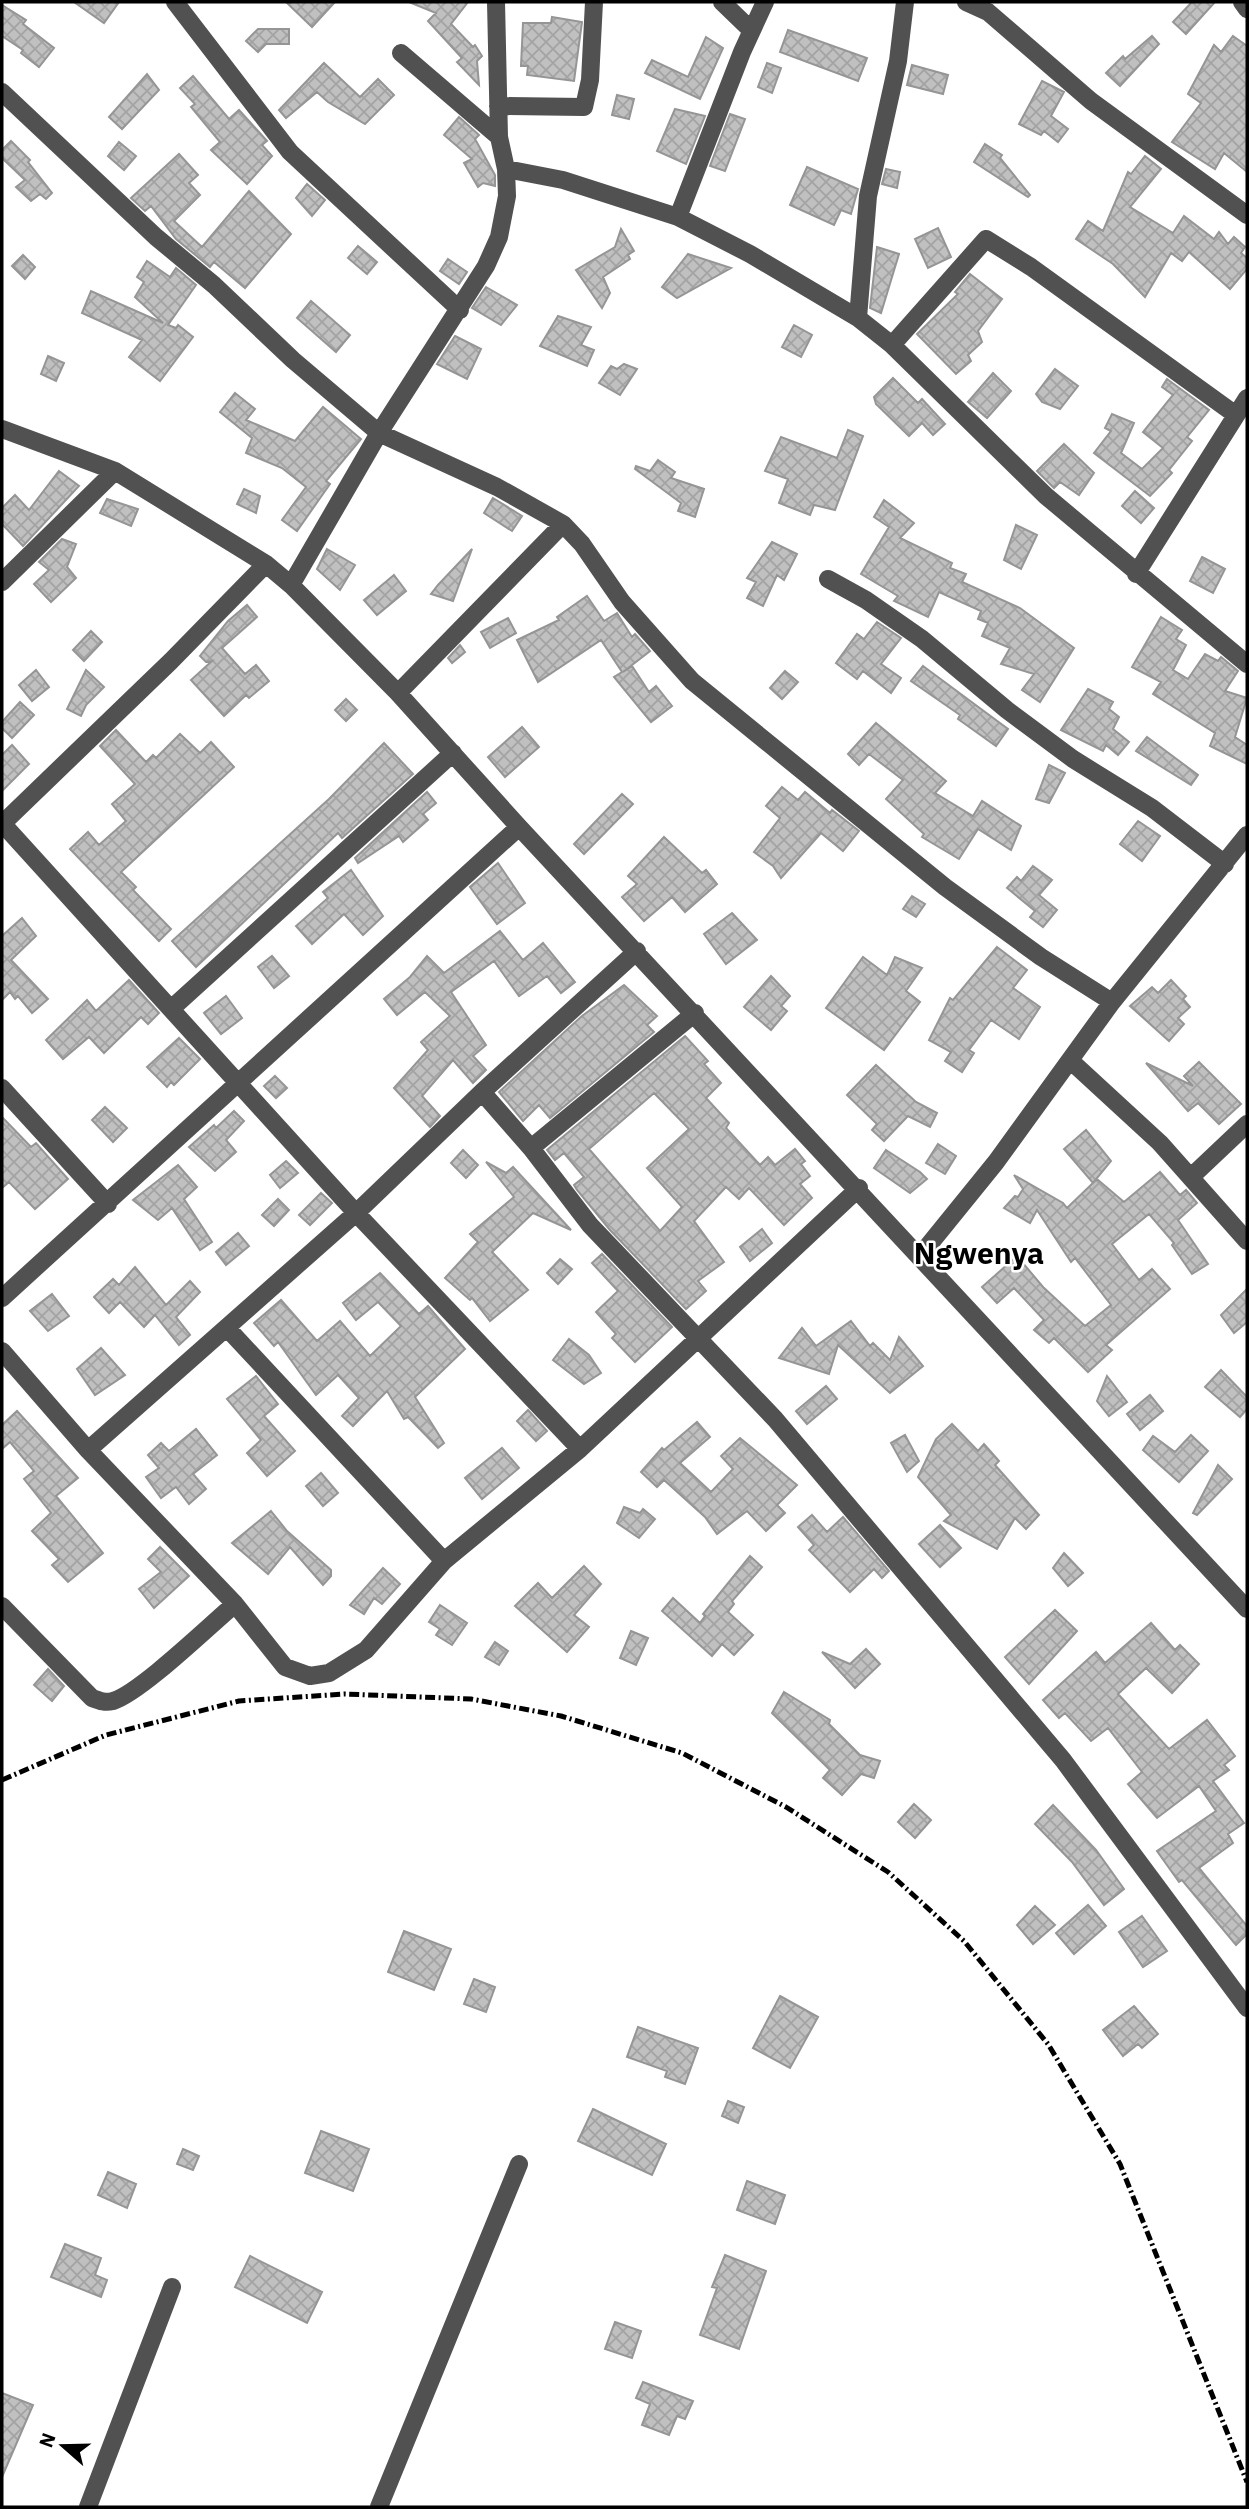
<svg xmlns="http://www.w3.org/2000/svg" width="1249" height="2509" font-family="'IBM Plex Sans',sans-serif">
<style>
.building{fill:url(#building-cross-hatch);stroke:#959595;stroke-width:2;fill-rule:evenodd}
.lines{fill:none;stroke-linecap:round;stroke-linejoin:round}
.minor{stroke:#515151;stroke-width:18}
.rail{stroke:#000;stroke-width:5;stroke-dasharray:10 3.5 2 3.5;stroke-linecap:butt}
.labels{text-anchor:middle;stroke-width:5;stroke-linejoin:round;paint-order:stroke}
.district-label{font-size:30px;font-weight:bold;fill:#000;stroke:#fff}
</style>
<defs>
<pattern id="building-cross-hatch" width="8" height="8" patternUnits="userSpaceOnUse" patternTransform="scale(1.75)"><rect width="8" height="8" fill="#c0c0c0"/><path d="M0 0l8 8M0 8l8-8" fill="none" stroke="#a3a3a3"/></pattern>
</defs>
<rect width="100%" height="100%" fill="#fff"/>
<path class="building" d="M74,2H119L104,23Z
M286,2H335L312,27Z
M409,2H468L451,24L473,47L475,45L482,56L477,61L479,85L457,62L462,58L428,21L436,13Z
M1192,2H1215L1186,34L1173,22Z
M2,5L26,20L23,24L54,48L39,67L21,53L23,50L2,36Z
M552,17L582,22L574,81L527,75L528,66H521L523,23H551Z
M258,29H289V44H266L258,52L246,41Z
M788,30L867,58L858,81L780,52Z
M1152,36L1159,44L1120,86L1106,73L1123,56L1125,59Z
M1233,36L1247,46V172L1224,153L1215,169L1172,142L1201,103L1188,94L1214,45L1221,52Z
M706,37L723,48L700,99L645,73L652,60L688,77Z
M324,63L360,97L378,79L394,95L365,124L328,102L317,92L286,118L279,110Z
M767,63L781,68L772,93L758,87Z
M912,65L948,75L943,94L907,85Z
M147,74L159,90L122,129L109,117Z
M193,76L229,119L239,110L267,141L262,145L272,156L247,184L211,150L220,142L191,107L195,104L180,88Z
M1042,81L1064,92L1051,116L1068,129L1058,142L1044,131L1041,135L1019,124Z
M617,95L634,99L629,119L612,115Z
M675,109L705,116L686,164L657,151Z
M730,114L745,119L725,171L710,166Z
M459,117L479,135L475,139L495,175V186L483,183L478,187L464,163L472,159L444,135Z
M11,141L30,160L28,162L52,193L46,199L40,194L31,201L16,187L25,180L2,158V150Z
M119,142L136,156L124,170L108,156Z
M985,144L1002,155L1000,158L1030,195L1028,197L974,162Z
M179,154L198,175L189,183L200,195L174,221L202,247L249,191L291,234L245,288L214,262L210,267L176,239L151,206L145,211L131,198Z
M1145,156L1161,169L1130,207L1173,233L1184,216L1214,239L1219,232L1228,244L1234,237L1245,247L1241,253L1247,258V269L1230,289L1189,252L1182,261L1171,253L1145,297L1113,264L1076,239L1088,221L1103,231L1128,172L1131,174Z
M807,167L858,189L851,214L841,210L834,225L790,205Z
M886,169L900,172L897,188L882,184Z
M307,184L325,200L312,216L296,198Z
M938,228L951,257L928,268L915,239Z
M621,229L634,251L628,255L630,259L603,277L610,293L602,308L576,270L615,247Z
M358,246L377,262L367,274L348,258Z
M877,247L899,254L881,313L870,308Z
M688,254L731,268L677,298L662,287Z
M23,255L35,267L25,279L12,266Z
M448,259L467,272L459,284L440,271Z
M147,261L170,277L176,268L196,285L168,325L176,328L178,325L193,337L160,381L129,357L142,340L82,313L91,291L163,323L135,297L144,282L137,277Z
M970,274L1002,299L978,331L982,342L968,355L971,361L956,374L917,334L958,294L955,292Z
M486,287L517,305L501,325L472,308Z
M311,301L350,335L336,352L297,318Z
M558,316L591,327L581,345L594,350L587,366L540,346Z
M794,325L812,335L801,357L782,347Z
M455,336L481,349L467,379L437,364Z
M48,356L64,363L56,381L41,374Z
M624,364L637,369L620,395L599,383L611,366L617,369Z
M1055,369L1078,386L1060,409L1042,402L1036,394Z
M993,373L1011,391L987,418L968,402Z
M893,378L918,403L922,399L945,424L933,435L922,423L909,436L876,404L874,397Z
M1167,379L1209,410L1187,437L1192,441L1169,470L1172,473L1150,496L1094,453L1111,431L1105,428L1112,414L1134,423L1121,453L1142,469L1163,448L1143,432L1173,395L1162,387Z
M235,393L255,409L246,420L295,441L323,407L361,439L326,481L330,484L297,531L282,520L306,487L282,468L246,453L252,438L220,412Z
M848,430L863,436L835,510L814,505L810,515L779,503L788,479L765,471L781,437L837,458Z
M1064,444L1094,473L1079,495L1060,482L1054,488L1037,471Z
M658,460L675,472L671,478L704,489L695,517L678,511L681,503L635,469L636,466L650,471Z
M59,471L79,486L23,546L2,524V508L15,495L29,510Z
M244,489L260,496L256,513L237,504Z
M1135,491L1154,508L1141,523L1122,506Z
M493,498L522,516L512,531L484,513Z
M107,499L138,509L131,526L100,513Z
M884,500L914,523L900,538L952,563L950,568L966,574L962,582L1020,608L1074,648L1040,702L1022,690L1034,674L1001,664L1010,648L982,636L988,623L978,619L981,611L939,592L928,617L894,601L898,596L861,574L889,527L874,517Z
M1016,525L1037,535L1021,569L1004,560Z
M62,539L76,544L67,567L76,578L51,602L34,584L49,570L39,562Z
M772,542L797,554L784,580L777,575L763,606L747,598L756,582L747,578Z
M327,549L355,565L340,590L317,569Z
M472,549L453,601L431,594L438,585Z
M1202,557L1225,569L1213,593L1190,581Z
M394,575L406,591L377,615L364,600Z
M587,596L604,621L617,613L632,637L635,634L650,651L623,672L632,666L649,692L656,686L672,706L651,722L614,677L622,672L601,640L538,682L517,640L559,620L557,617Z
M247,605L257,617L222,648L245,674L256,665L269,681L249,698L246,695L224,716L191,680L212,661L206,662L200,656L228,621Z
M1161,617L1182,630L1176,639L1186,645L1173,670L1188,679L1205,654L1218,661L1221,657L1238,671L1225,691L1247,698L1235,737L1247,745V764L1210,746L1215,733L1153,694L1161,682L1132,667Z
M508,618L516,633L490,648L481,632Z
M877,622L901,638L881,664L901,678L891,693L863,671L857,679L836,663L857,634L864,639Z
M91,631L102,642L84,661L73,650Z
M460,645L465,652L452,663L448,658Z
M923,666L1008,729L996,746L958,719L960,715L911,681Z
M36,670L49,687L32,701L19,685Z
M86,670L104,687L86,705L81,716L67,709Z
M785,671L798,682L782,699L770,688Z
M1088,689L1113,702L1109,709L1119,717L1113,729L1129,742L1118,755L1106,745L1103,751L1061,730Z
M346,699L357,710L346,721L335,710Z
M20,702L34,715L12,738L2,728V722Z
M876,723L946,781L935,793L973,816L982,801L1021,826L1011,850L978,829L959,859L922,837L924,834L886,799L903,780L869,754L859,765L848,754Z
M522,727L539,747L505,777L488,757Z
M116,730L146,762L153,755L156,758L180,734L200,753L211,742L234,767L121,872L136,887L133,890L171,929L159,941L70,849L88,832L99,845L126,821L112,804L135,784L100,746Z
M1147,737L1198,775L1191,785L1136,751Z
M384,743L413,774L342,838L338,833L196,967L172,941L329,799Z
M12,745L29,764L2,791V755Z
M1049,765L1065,773L1049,803L1036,799Z
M782,787L798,800L805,792L830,813L832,810L859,831L843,851L821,833L781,878L773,866L754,852L780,818L766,806Z
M427,792L436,803L423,814L428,820L403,842L399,836L358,863L355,858Z
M622,794L633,804L584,854L574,844Z
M1138,821L1160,836L1142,861L1120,844Z
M664,837L702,873L706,870L717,884L685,912L672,897L644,921L622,897L637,884L628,876Z
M498,863L525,903L497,924L470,887Z
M1033,866L1052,880L1039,895L1057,910L1043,927L1030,917L1035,911L1007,888L1017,877L1021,881Z
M351,870L383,916L363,935L344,914L312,944L296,926L328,898L323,892Z
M912,896L925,904L916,917L903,909Z
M732,913L757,940L726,964L704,934Z
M22,918L36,936L11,960L48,999L32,1013L18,996L15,999L10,992L2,1000V936Z
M500,931L523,960L543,943L575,982L561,993L547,976L519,996L494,961L451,992L486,1045L473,1056L486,1070L473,1083L453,1060L422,1096L440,1116L430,1127L394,1088L428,1050L421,1042L450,1016L425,992L397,1015L384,999L410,977L427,956L444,973Z
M997,947L1027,970L1013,988L1040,1007L1019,1039L991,1020L969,1050L974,1053L962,1072L945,1061L951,1052L929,1040L950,998L953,1000Z
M272,956L289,976L274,988L258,967Z
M863,957L887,975L895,957L922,968L906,991L920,1002L884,1050L826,1008Z
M771,976L790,996L781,1006L787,1011L771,1030L744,1007Z
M129,980L159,1013L148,1024L141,1017L104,1053L89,1037L63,1059L46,1040L87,1000L96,1011Z
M1171,980L1186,996L1183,999L1190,1007L1178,1018L1184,1024L1169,1041L1130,1006L1152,987L1158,993Z
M624,985L657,1016L647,1025L654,1032L550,1118L539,1105L523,1121L499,1092L582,1016Z
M226,996L242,1018L221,1034L204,1013Z
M685,1036L708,1061L704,1064L721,1083L706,1098L729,1123L726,1128L760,1165L768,1157L775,1165L795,1149L805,1161L801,1164L810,1176L800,1184L812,1198L784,1225L749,1188L739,1199L726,1187L694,1221L724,1262L698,1281L706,1291L686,1309L610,1230L577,1190L574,1185L584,1177L564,1153L555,1160L547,1150ZM654,1093L689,1129L647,1168L682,1207L660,1231L589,1149Z
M179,1038L200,1059L174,1085L171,1082L167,1087L147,1067Z
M1199,1062L1241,1104L1219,1124L1198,1103L1188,1111L1146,1063L1193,1086L1184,1076Z
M876,1065L916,1102L937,1113L930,1127L908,1116L884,1141L872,1130L877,1124L847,1095Z
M275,1076L287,1088L276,1098L264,1086Z
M105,1107L127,1128L113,1142L92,1120Z
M234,1111L244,1121L226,1140L236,1152L215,1171L189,1147L214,1125L216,1128Z
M2,1117L31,1147L36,1143L68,1179L35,1209L9,1182L2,1188Z
M1086,1130L1111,1161L1093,1183L1064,1149Z
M938,1144L956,1156L945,1174L926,1163Z
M463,1150L478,1165L466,1178L451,1163Z
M886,1150L920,1172L927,1179L910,1193L874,1168Z
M286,1161L298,1173L280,1188L270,1175Z
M486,1162L506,1173L513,1167L571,1230L533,1213L492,1252L528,1290L490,1321L472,1298L470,1300L445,1278L478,1242L470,1234L514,1197Z
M178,1165L197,1187L184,1199L212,1242L200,1250L172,1208L158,1220L133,1200Z
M1160,1172L1180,1195L1186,1190L1197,1203L1178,1220L1208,1264L1192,1274L1172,1245L1174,1243L1149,1214L1112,1244L1139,1280L1152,1269L1170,1289L1106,1345L1112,1350L1088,1372L1054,1338L1049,1343L1034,1330L1044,1320L1014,1288L997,1303L982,1287L1017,1256L1043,1287L1085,1326L1111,1305L1075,1258L1071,1262L1037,1210L1030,1223L1004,1208L1015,1196L1018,1197L1023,1189L1014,1175L1063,1203L1067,1208L1097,1179L1124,1202Z
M321,1193L332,1203L310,1225L299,1215Z
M278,1199L289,1210L274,1226L262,1215Z
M762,1229L772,1243L750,1261L740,1247Z
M238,1233L249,1246L226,1265L216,1252Z
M602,1254L672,1327L635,1362L612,1338L616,1334L596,1312L618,1291L592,1263Z
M560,1259L572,1269L558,1284L547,1273Z
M135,1267L166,1305L190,1281L200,1292L176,1317L190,1335L179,1345L155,1315L144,1327L120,1302L109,1313L94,1297L113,1279L119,1285Z
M380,1273L419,1314L428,1306L465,1349L415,1397L444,1443L438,1448L408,1417L404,1419L387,1391L353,1426L342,1416L359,1398L338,1375L316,1395L278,1342L274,1346L254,1323L281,1300L317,1341L340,1321L370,1356L401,1326L378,1302L356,1320L343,1303Z
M1247,1289V1322L1234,1333L1221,1315Z
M52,1294L69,1316L48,1331L30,1311Z
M851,1321L870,1346L873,1343L890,1360L899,1337L923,1366L890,1393L838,1345L829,1374L779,1358L802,1328L816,1346Z
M569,1339L589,1355L601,1373L584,1384L553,1360Z
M101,1348L125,1375L95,1395L77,1369Z
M1221,1370L1247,1397V1409L1240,1417L1205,1387Z
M256,1376L278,1404L264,1416L295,1451L267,1476L247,1453L261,1440L227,1399Z
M1107,1376L1127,1402L1109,1416L1097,1401Z
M826,1386L837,1399L807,1424L796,1411Z
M1150,1395L1163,1411L1140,1430L1127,1414Z
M528,1410L547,1431L536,1441L517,1421Z
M17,1411L78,1478L56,1496L103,1553L68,1582L52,1565L59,1559L32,1531L51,1513L24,1479L34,1471L10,1442L2,1449V1425Z
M697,1422L710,1437L680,1463L711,1492L733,1469L721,1456L740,1438L797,1485L777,1505L785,1513L766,1531L747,1511L717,1534L705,1517L664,1480L657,1487L641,1472L662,1448L664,1450Z
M952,1424L978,1451L984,1444L999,1461L995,1465L1039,1515L1026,1529L1015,1518L997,1549L944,1521L951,1515L918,1477L936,1439Z
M196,1429L217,1455L193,1474L206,1489L189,1504L176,1487L161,1498L146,1477L159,1468L148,1455L161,1443L169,1451Z
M905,1435L919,1461L907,1472L891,1443Z
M1191,1435L1208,1451L1179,1482L1143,1450L1153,1436L1175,1452Z
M502,1448L519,1468L482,1499L465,1478Z
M1218,1465L1232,1479L1197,1515L1193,1513Z
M321,1473L338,1493L323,1506L306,1486Z
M624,1507L640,1513L643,1509L655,1519L639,1538L617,1523Z
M271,1511L287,1531L331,1570V1576L323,1585L290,1547L268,1574L232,1543Z
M812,1515L827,1532L843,1517L889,1571L882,1578L874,1569L850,1592L809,1550L814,1545L798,1527Z
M940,1525L961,1548L940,1567L919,1544Z
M160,1547L189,1576L154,1608L139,1589L161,1572L148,1559Z
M1064,1553L1083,1573L1068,1586L1053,1568Z
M750,1556L762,1567L732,1601L734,1604L728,1612L753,1635L734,1655L722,1644L712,1656L662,1611L673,1598L700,1623L705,1616L703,1614Z
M584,1566L601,1584L574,1615L589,1627L567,1652L515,1606L538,1583L552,1598Z
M383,1568L400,1584L382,1604L374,1598L364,1614L350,1605Z
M440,1605L467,1623L452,1645L436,1635L440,1629L429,1622Z
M1055,1610L1077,1631L1029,1684L1005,1657Z
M1151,1623L1175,1650L1180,1645L1199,1664L1172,1693L1146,1668L1118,1694L1169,1749L1207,1720L1235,1756L1224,1765L1229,1770L1213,1781L1244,1823L1228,1834L1233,1843L1199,1868L1247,1926V1934L1236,1945L1182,1880L1179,1882L1157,1851L1216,1811L1199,1786L1157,1818L1128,1784L1142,1772L1108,1728L1091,1741L1065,1713L1059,1718L1043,1700L1096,1652L1105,1663Z
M631,1631L648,1638L636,1665L620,1658Z
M495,1642L508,1651L499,1665L485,1657Z
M866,1649L880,1664L855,1688L822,1652L850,1664Z
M48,1669L64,1686L52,1701L34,1685Z
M784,1692L830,1720L829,1724L860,1755L880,1761L874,1778L861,1774L842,1795L823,1778L830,1770L772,1713Z
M914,1804L931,1820L915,1838L898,1822Z
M1053,1805L1096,1850L1124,1889L1104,1905L1072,1862L1035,1824Z
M1088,1905L1106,1926L1074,1954L1056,1933Z
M1035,1906L1055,1925L1033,1944L1017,1925Z
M1142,1916L1167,1951L1143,1967L1119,1932Z
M404,1931L451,1949L434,1990L388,1972Z
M474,1979L495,1987L486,2012L464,2004Z
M780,1996L818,2017L790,2068L753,2048Z
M1134,2006L1158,2034L1142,2048L1138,2044L1123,2056L1103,2030Z
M638,2027L698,2048L685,2084L665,2077L667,2071L627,2057Z
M728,2101L744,2107L738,2123L722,2116Z
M593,2109L666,2144L652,2175L578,2141Z
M321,2131L369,2149L353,2191L305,2173Z
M183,2149L199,2156L193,2170L177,2164Z
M108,2172L136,2184L127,2208L98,2195Z
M747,2181L785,2195L775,2224L737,2210Z
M65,2244L101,2258L95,2275L107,2280L101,2297L51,2277Z
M725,2255L766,2271L739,2349L700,2335L717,2288L712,2287Z
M250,2256L322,2292L307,2323L235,2287Z
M615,2322L641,2331L632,2358L605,2349Z
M643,2382L693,2401L685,2419L677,2416L669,2435L642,2425L650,2404L636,2398Z
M2,2393L33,2405L2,2477Z"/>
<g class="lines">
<path class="minor" d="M175,2L290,152L460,310
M722,2L751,30
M966,2L988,12L1091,101L1247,215
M1242,2L1247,9
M401,53L499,137
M2,92L156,237L214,285L293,360L379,433L497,487L563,524L582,544L622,602L692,681L945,887L1041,957L1112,1002
M498,106L584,107L590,80L594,2
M506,169L563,180L678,217L750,254L858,318L892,345L1046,496L1247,664
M678,217L742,52L765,2
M858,318L868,196L898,61L905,2
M892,345L986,239L1031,267L1236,415
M2,429L115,471L266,564L291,585L398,693L519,827L1247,1609
M1136,574L1247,398
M828,579L866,600L922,639L1007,710L1073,759L1152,808L1225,864
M2,582L115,471
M291,585L379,433L486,266L499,237L507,196L506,169L499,137L496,2
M398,693L563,524
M2,823L356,1213L580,1449
M2,824L171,661L266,564
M171,1009L453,753
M1072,1062L1160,1143L1247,1241
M2,1088L108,1204
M482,1092L637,951
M531,1148L695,1013
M1191,1177L1247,1124
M919,1257L996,1162L1112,1002L1247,835
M2,1298L519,827
M227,1328L444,1561
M2,1351L88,1450L235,1604L285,1667L310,1676L329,1673L366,1650L444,1561L580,1449L859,1188
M88,1450L356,1213L482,1092L531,1148L590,1225L775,1419L1063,1760L1247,2008
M2,1606L92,1698C100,1701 105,1703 113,1701C140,1693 210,1625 235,1604
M88,2507L172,2287
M379,2507L519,2164"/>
<path class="rail" d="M2,1780L106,1735L239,1701L345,1694L471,1699L561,1716L682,1753L786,1807L888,1872L964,1941L1048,2044L1120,2164L1247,2482"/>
</g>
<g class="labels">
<g class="district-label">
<text x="979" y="1264">Ngwenya</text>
</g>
</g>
<rect width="1249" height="2509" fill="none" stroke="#000000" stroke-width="7"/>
<g transform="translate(63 2446) rotate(290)" stroke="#ffffff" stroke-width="5" paint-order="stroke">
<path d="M0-5L12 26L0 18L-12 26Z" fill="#000000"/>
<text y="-10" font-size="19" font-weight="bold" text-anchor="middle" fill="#000000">N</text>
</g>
</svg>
